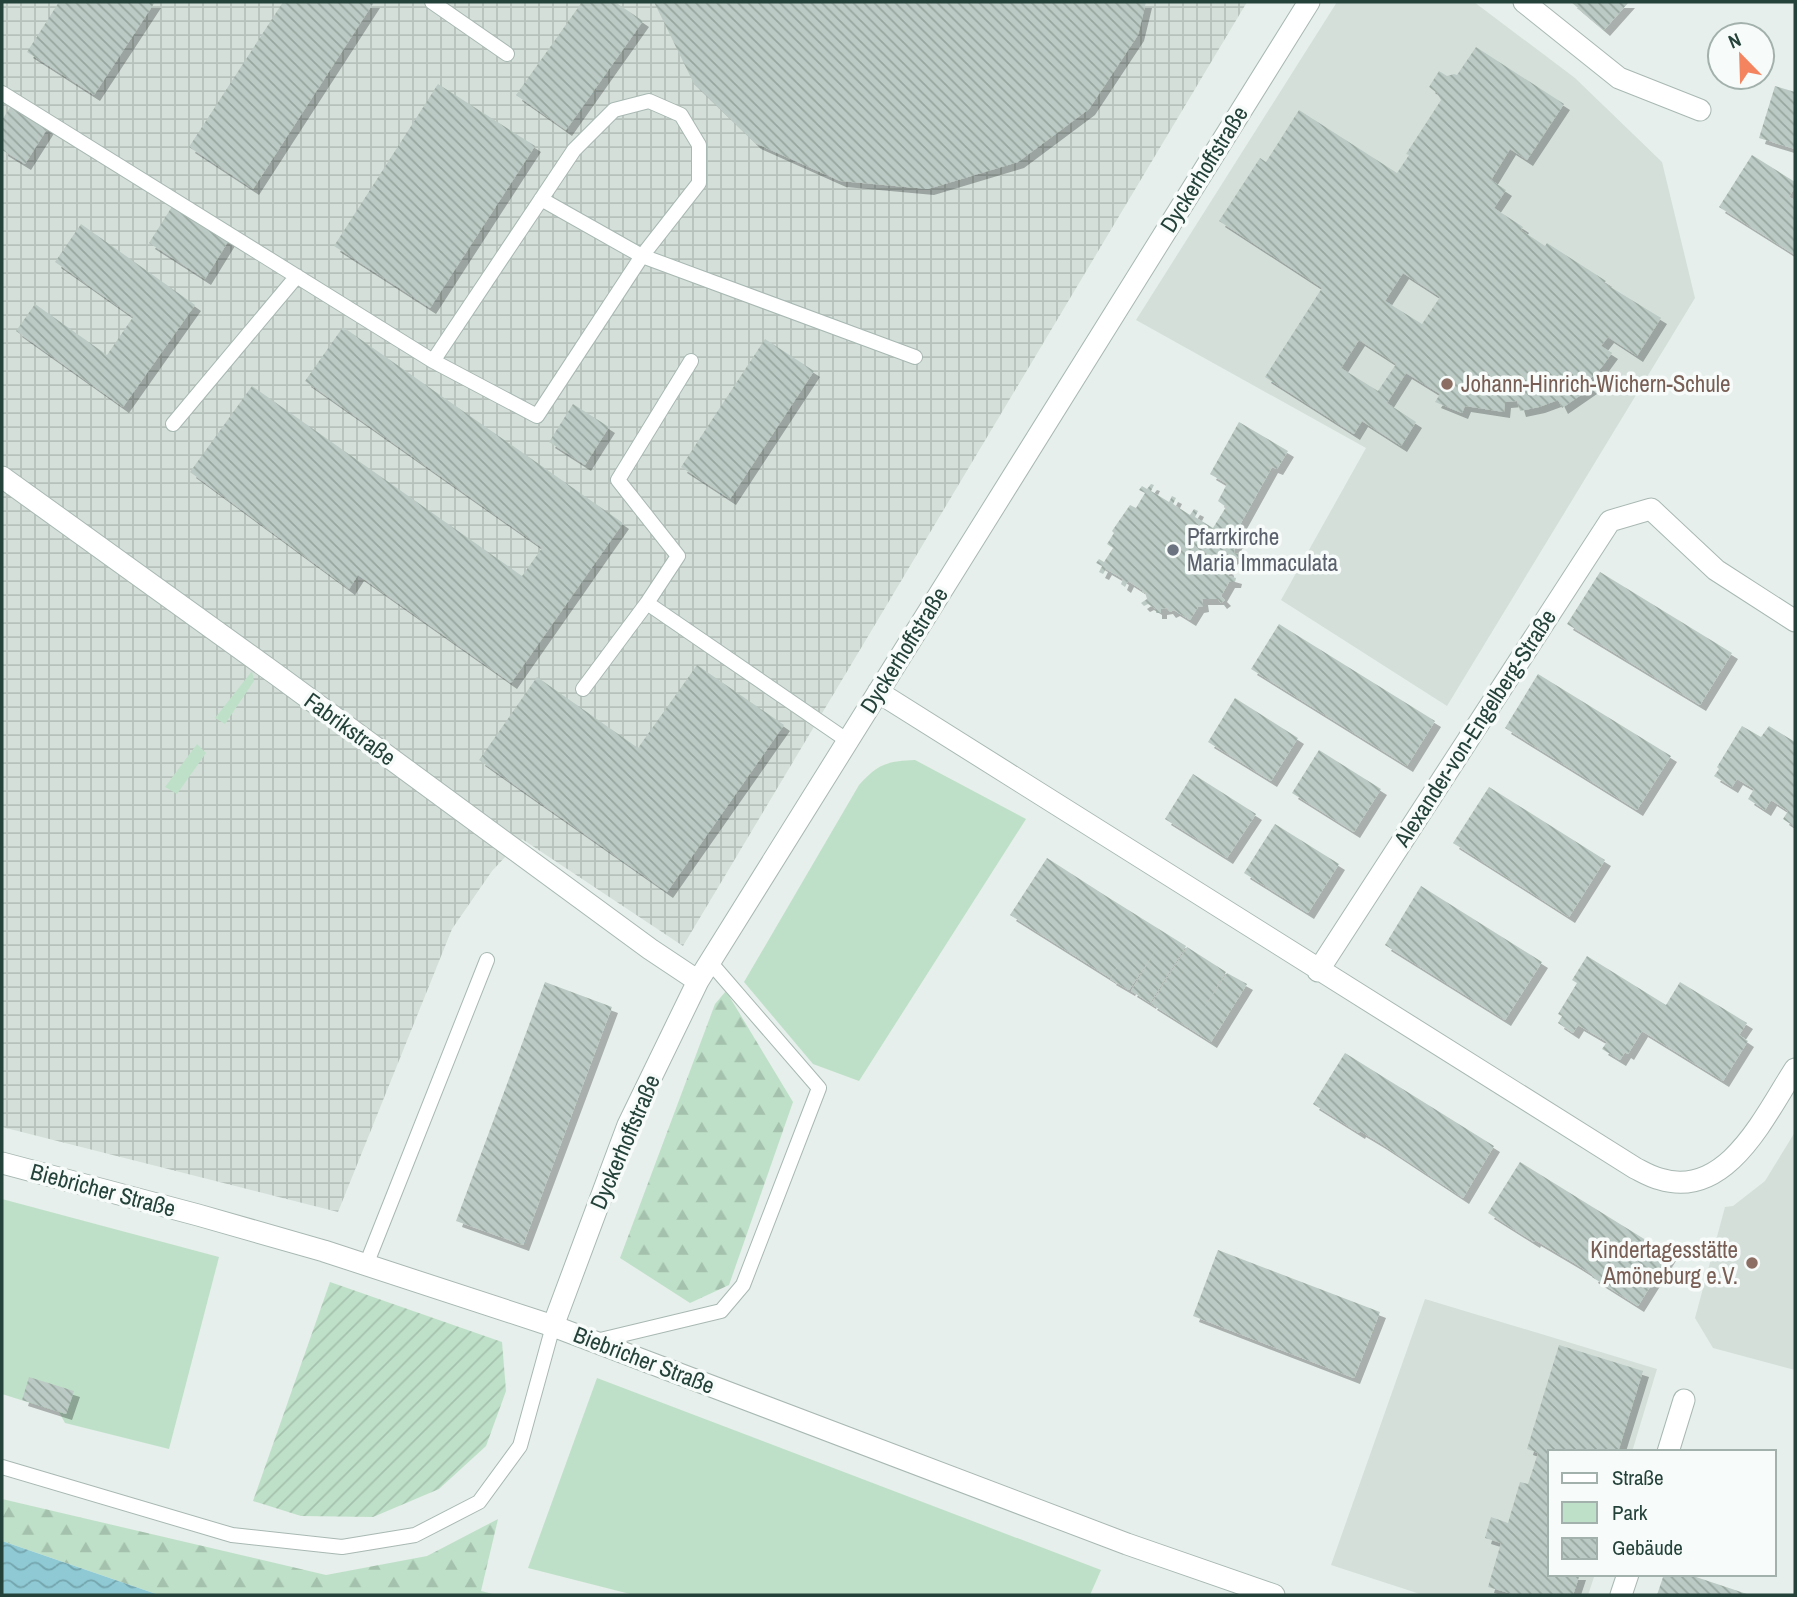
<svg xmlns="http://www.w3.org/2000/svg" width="1797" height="1597" font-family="'Archivo Narrow',sans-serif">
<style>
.built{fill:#d4dfda}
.industrial{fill:url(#industrial-grid)}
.green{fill:#bfe0c8}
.forest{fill:url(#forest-firs)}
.garden{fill:url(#garden-furrows)}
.water{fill:url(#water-waves)}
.building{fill:url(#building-back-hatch);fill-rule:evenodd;filter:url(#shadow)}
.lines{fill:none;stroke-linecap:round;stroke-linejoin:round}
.service-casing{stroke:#a8b8b2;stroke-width:16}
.minor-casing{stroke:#a8b8b2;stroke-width:23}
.tertiary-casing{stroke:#a8b8b2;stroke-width:23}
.service{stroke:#fff;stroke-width:14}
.minor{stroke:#fff;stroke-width:21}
.tertiary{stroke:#fff;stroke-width:21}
.education-dot{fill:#8d6e63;stroke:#f7fbf9;stroke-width:2.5}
.worship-dot{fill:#6b7280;stroke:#f7fbf9;stroke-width:2.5}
.labels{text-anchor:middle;stroke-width:7;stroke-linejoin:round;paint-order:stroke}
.street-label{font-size:23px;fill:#24423a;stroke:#f7fbf9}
.education-label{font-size:23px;fill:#785e54;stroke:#f7fbf9;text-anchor:start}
.worship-label{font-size:23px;fill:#5b616d;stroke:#f7fbf9;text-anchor:start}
</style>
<defs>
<pattern id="industrial-grid" width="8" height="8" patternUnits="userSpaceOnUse" patternTransform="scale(1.75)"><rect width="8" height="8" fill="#d4dfda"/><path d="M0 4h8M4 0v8" fill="none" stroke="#b6c1bc"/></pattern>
<pattern id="forest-firs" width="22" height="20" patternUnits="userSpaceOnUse" patternTransform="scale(1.75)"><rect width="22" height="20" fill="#bfe0c8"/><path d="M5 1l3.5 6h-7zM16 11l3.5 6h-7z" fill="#a4c1ad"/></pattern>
<pattern id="garden-furrows" width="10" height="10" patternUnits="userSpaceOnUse" patternTransform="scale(1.75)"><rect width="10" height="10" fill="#bfe0c8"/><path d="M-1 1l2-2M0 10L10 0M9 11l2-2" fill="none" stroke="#a4c1ad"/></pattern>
<pattern id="water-waves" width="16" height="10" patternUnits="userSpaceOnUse" patternTransform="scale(1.75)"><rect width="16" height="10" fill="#8ec9d4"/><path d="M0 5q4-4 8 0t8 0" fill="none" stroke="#74a5ad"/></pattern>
<pattern id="building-back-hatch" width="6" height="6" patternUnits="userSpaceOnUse" patternTransform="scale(1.75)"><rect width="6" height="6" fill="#bbcac4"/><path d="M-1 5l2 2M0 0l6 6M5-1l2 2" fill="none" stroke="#98a6a0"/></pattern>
<filter id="shadow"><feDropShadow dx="6" dy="6" stdDeviation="0" flood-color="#0004"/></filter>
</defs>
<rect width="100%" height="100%" fill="#e6efeb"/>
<path class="built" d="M1337,2H1474L1575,78L1662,162L1695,298L1447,706L1281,600L1366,448L1136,320Z
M1795,1132V1370L1713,1348L1695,1318L1725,1207L1733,1206L1765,1181Z
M1425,1299L1657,1369L1632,1452H1550V1574H1595L1588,1595H1423L1331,1565Z"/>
<path class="industrial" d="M2,2H1247L683,946L522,839L492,871L452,929L338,1212L2,1127Z"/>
<path class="green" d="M252,671L254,681L225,724L215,718Z
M197,744L206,753L177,794L165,787Z
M915,760L1026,819L859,1081L813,1064L744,982L859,785C878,764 887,761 915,760Z
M2,1199L219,1257L169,1449L65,1423L59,1412L2,1394Z
M597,1378L1101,1570L1090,1595H634L528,1568Z"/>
<path class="forest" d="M726,991L793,1102L729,1285L690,1303L620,1258L715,1004Z
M2,1499L326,1575L427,1556L498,1519L481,1591L497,1595H159L2,1541Z"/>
<path class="garden" d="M330,1282L502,1342L506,1391L486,1446L439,1489L373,1517L301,1516L253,1501Z"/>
<path class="water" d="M2,1541L159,1595H2Z"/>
<path class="building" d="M59,2H155L94,95L27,52Z
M283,2H374L253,189L189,147Z
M582,2H615L643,21L566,130L516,95Z
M654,2H1146L1138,35L1089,109L1018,162L928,189L840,181L755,143L694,84Z
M1571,2H1629L1604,30Z
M1476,47L1564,104L1527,160L1510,149L1491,180L1506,190L1494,208L1523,227L1521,230L1545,246L1547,243L1606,281L1604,283L1661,318L1637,356L1608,337L1601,346L1612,353L1601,368L1586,383L1591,388L1562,408L1558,400L1539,407L1520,411L1517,401L1505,402L1504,412L1465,406L1462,413L1435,402L1440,394L1406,373L1387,403L1416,422L1401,446L1362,421L1354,434L1265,377L1322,288L1219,221L1260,158L1266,162L1299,110L1397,173L1409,155L1406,154L1441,100L1437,93L1429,87L1439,71L1447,76L1454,74L1457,75ZM1403,273L1440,297L1422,324L1385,301ZM1359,340L1396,364L1378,391L1341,368Z
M438,84L535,146L430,308L334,246Z
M1775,86L1795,92V149L1759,138Z
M13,103L49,126L25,164L2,150V120Z
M1752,155L1795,182V187L1789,197L1795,200V255L1719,207Z
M173,205L229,240L205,279L149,243Z
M81,224L195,305L123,407L16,331L35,304L107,355L133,317L55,262Z
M343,327L623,523L511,683L358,575L349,589L190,472L252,386L522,576L542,548L305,381Z
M765,339L814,371L730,499L681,467Z
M573,404L609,427L585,465L549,442Z
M1239,422L1288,451L1277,469L1272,467L1232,539L1239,538L1241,541L1236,543L1234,553L1238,554V558L1234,557L1226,562L1229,576L1236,578L1235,582H1229L1221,596L1225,600L1221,603L1218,599H1202L1203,606L1198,607L1190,620L1174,610L1170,612L1167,608L1161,609V613H1156V609L1148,604L1144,606L1141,603L1147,599L1145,592L1142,593V590L1128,581L1125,587L1121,584L1123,579L1106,569L1103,574L1099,572L1102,566L1096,563L1099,559L1104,562L1113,548L1107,544L1114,533L1112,531L1130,505L1136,508L1145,493L1139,490L1142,486L1147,489L1151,484L1154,485L1151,491L1169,502L1172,496L1176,498L1173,504L1190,515L1194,509L1198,511L1195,517L1213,528L1226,507L1218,501L1227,484L1210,474Z
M1600,572L1732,653L1700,705L1567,624Z
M1279,624L1435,721L1407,766L1251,669Z
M697,665L784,725L667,892L479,760L537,677L638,748Z
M1538,674L1671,756L1637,810L1505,728Z
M1235,698L1298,738L1271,781L1208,742Z
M1742,726L1761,737L1769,726L1795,742V827L1783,819L1788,811L1771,800L1765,810L1748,799L1754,789L1737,779L1732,787L1714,776L1719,769L1717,767Z
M1319,750L1381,789L1354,832L1292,793Z
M1193,774L1256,814L1227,858L1165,819Z
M1489,787L1605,860L1569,917L1453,843Z
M1275,824L1339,864L1308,913L1244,873Z
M1047,858L1106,896L1089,923L1106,896L1186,946L1150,1003L1131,991L1156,950L1129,990L1110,979L1125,955L1110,978L1010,915Z
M1421,886L1542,962L1505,1020L1385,945Z
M1187,947L1226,972L1201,1013L1227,973L1247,984L1211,1042L1151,1004Z
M1587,956L1666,1005L1680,982L1747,1023L1739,1035L1748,1041L1723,1081L1642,1031L1628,1054L1625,1052L1620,1060L1602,1049L1607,1042L1578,1025L1573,1033L1558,1023L1562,1016L1558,1014L1577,983L1572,980Z
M545,982L612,1007L523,1245L456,1221Z
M1345,1053L1494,1146L1463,1198L1380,1143L1360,1131L1359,1133L1313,1104Z
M1520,1162L1670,1255L1638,1306L1592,1277L1593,1275L1574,1263L1535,1240L1534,1242L1488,1213Z
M1218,1250L1380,1312L1354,1378L1193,1316Z
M1559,1345L1643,1371L1618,1452H1550V1574H1580L1573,1595H1516L1488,1587L1501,1543L1485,1538L1491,1517L1508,1523L1520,1482L1528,1484L1538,1453L1527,1449Z
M29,1377L74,1391L66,1414L22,1400Z
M1664,1574H1687L1750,1595H1657Z"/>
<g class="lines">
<g class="service-casing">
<path id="service" d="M432,2L507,54
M2,93L433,361L537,416L642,256L699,183V145L681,115L649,101L614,110L574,150L433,361
M541,199L642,256L915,357
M173,424L297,276
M647,603L848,741
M583,689L647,603L678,556L618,480L691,361
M366,1265L487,960
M596,1341L721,1311L743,1285L819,1088L710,962
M2,1467L232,1535L342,1547L415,1535L479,1502L520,1446L553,1326"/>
</g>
<g class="minor-casing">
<path id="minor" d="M1524,2L1619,78L1700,110
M2,477L277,675L650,949L698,981
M878,692L1635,1168C1643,1172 1651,1177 1660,1179C1727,1200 1765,1115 1795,1069
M1318,971L1610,521L1651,509L1716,570L1795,621
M553,1326L628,1125L698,981L1309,2
M1668,1452L1684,1400
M1621,1595L1628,1574"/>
</g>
<g class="tertiary-casing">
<path id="tertiary" d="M2,1163L198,1215L324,1251L553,1326L1127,1544L1274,1595"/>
</g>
<use href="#service" class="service"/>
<use href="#minor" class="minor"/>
<use href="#tertiary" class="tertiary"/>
</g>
<g class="education-dot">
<circle cx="1447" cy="384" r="7"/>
<circle cx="1752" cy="1263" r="7"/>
</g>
<circle class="worship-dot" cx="1173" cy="550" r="7"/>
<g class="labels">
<g class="street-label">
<text transform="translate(1204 169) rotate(-58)" y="8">Dyckerhoffstraße</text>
<text transform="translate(904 650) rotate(-58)" y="8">Dyckerhoffstraße</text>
<text transform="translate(1475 728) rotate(-57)" y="8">Alexander-von-Engelberg-Straße</text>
<text transform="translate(350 729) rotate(36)" y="8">Fabrikstraße</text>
<text transform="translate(625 1142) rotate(-67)" y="8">Dyckerhoffstraße</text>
<text transform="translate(103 1190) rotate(15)" y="8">Biebricher Straße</text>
<text transform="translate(644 1360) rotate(21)" y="8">Biebricher Straße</text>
</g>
<g class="education-label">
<text x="1461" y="392">Johann-Hinrich-Wichern-Schule</text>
<text x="1738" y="1258" text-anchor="end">Kindertagesstätte<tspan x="1738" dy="26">Amöneburg e.V.</tspan></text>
</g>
<g class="worship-label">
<text x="1187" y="545">Pfarrkirche<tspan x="1187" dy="26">Maria Immaculata</tspan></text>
</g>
</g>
<rect width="1797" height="1597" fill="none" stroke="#24423a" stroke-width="7"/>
<rect x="1548" y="1450" width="228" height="126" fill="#f7fbf9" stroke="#a3b1ad" stroke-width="2"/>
<rect x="1562" y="1473" width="35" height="10" fill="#ffffff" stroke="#a3b1ad" stroke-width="2"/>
<text x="1612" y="1485" font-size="21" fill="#24423a">Straße</text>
<rect x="1562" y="1502" width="35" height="21" fill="#bfe0c8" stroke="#a3b1ad" stroke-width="2"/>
<text x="1612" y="1520" font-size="21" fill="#24423a">Park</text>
<rect x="1562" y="1538" width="35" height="21" fill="url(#building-back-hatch)" stroke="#a3b1ad" stroke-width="2"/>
<text x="1612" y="1555" font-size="21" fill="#24423a">Gebäude</text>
<g transform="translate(1741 56) rotate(337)"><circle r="33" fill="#f7fbf9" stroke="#a3b1ad" stroke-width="2"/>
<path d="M0-5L12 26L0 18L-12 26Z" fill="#f4845f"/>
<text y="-10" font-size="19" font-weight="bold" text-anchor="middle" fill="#24423a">N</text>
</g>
</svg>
